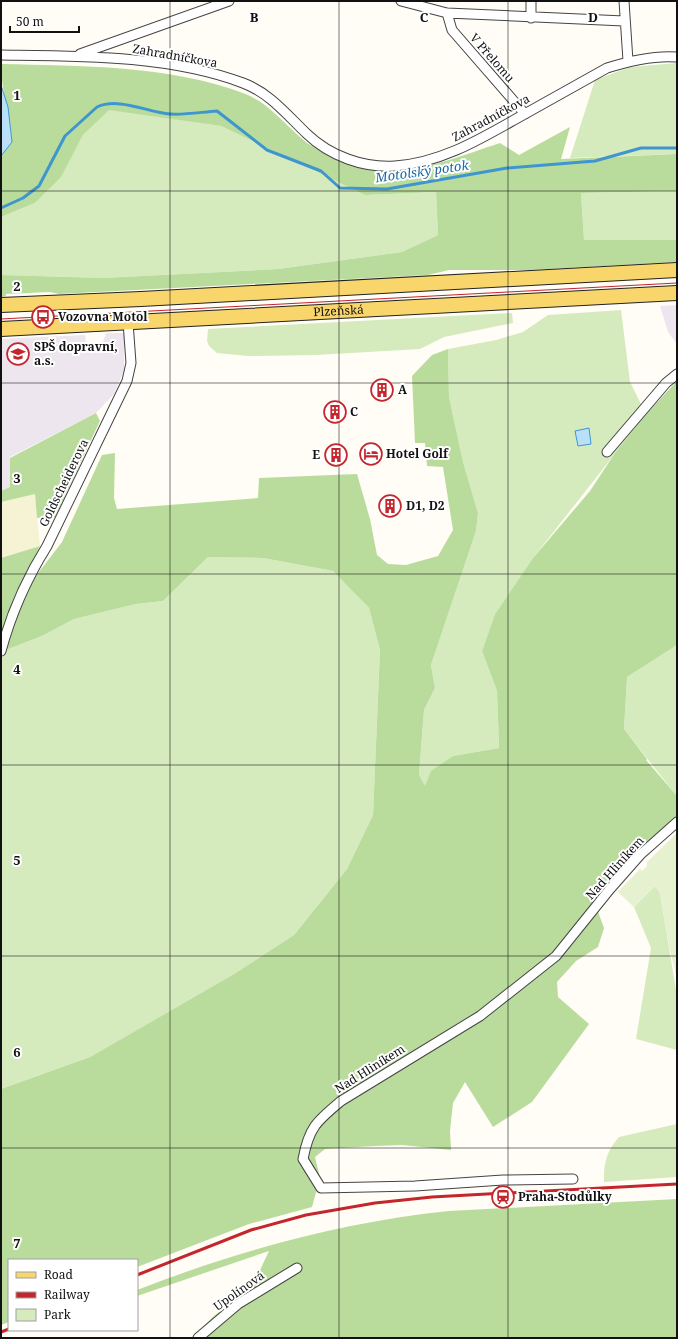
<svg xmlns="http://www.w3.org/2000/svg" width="678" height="1339" font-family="'Noto Serif',serif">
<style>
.industrial{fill:#eee6ef}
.farmland{fill:#f6f3d4}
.green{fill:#d5ebbd}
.forest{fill:#b9dc9c}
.pitch{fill:#e6f2cf}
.water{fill:#b9e0f7;stroke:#3f96cf}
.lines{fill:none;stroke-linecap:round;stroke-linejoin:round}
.stream{stroke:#3f96cf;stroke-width:3}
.minor-casing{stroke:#444;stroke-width:11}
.primary-casing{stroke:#222;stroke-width:16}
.minor{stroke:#fff;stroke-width:9}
.primary{stroke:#f9d66b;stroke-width:14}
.tram{stroke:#c4262e;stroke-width:1}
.rail{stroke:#c4262e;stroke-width:3}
.grid{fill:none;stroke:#111;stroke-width:1;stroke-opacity:0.55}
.labels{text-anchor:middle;stroke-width:4;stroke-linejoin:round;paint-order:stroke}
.street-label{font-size:12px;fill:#111;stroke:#fff}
.poi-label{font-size:12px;font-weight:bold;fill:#111;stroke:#fff;text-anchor:start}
.water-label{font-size:13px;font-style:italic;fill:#1768a6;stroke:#fff}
.grid-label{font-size:13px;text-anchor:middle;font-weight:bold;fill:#111;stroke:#fff;stroke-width:4;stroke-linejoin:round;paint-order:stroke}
</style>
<rect width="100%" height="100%" fill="#fffdf5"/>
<path class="industrial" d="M677,305V344L668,332L660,306Z
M106,333H124V370L114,394L96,413L10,457V487L1,491V339L85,335L87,348H101Z"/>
<path class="farmland" d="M35,494L40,546L1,558V502Z"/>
<path class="green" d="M677,63V154L570,158L595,80L630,67Z
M109,109L221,126L365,195L436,192L438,235L402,252L278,269L103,278L1,275V217L35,203L61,176L83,135Z
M677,191V240H584L581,193Z
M621,310L630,382L646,414L533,558L495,614L482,651L497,691L499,748L453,756L425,787L419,775L424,710L435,688L431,665L476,531L478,513L463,462L449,397L448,349L496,340L523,332L548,315Z
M512,313L513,323L444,337L420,349L316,355L248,356L217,353L209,346L207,341L208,329Z
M208,557L263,558L333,571L369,608L380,650L373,815L347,869L294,935L234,974L90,1057L1,1089V646L3,651L42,636L74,619L136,604L163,601Z
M677,645V794L676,795L624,729L627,677Z
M655,886L660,893L677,996V1050L636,1039L651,948L634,907Z
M677,1124V1177L604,1182C604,1163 606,1152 619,1137Z"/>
<path class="forest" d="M1,64C81,66 167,65 243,93C270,103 285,126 307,143C313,147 320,150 326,153C387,188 439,163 500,143L519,155L570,127L561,159L677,154V191L581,193L584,240H677V262L530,270H449L428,275L59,294L50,292L6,294V296L1,297V275L103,278L278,269L402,252L438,235L436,192L365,195L221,126L109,110L83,135L61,177L35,203L1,217V156L12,142C10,115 1,91 1,64Z
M448,349L449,397L463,462L478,513L476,531L431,665L435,688L424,710L419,775L425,786L431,771L453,756L499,748L497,691L482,651L495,614L533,558L590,491L615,453L646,414L677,381V645L627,677L624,729L647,759L646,760L677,796V817C646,842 620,870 594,901L604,928L598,947L576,961L557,982L558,997L589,1024L532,1102L493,1127L465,1082L453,1103L450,1131L451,1150L402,1145L375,1146L325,1149L315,1157L320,1178L312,1207L249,1224L137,1267V1260H9V1322L1,1325V1089L90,1057L234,974L294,935L347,869L373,815L380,650L369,608L333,571L263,558L208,557L163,601L136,604L74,619L42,636L3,651L32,581L62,542L102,455L115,453L114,498L117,509L258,498L259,478L357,474L370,519L377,555L388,564L406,565L438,556L453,530L443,467L427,466L425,443H415L412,376L432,355Z
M96,413L100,421L55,517L37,518L35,494L1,502V491L10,487V458Z
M40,546L8,617L1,640V558Z
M677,1199V1338H191L215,1315L251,1289L269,1251L137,1296V1290C237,1251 342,1222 449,1211Z"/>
<path class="pitch" d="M677,833V979L669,946L660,893L655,886L634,907L618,892L640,869L642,871L647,866V862Z"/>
<path class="water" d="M1,85L8,107L12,142L1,156Z
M589,428L591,444L578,446L575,431Z"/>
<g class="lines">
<path class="stream" d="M1,208L23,198L39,186L65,136L97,107C119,97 147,112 170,114C185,115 202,112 217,111L267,150L321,171L340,188L387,189L507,168L595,161L641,148H677"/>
<g class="minor-casing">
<path id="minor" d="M401,1L447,13L624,21
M531,1V18
M624,1L628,61
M447,13L452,30L525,114
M80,54L229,1
M1,55C79,56 169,55 243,83C270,93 287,115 307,134C330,156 363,168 395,166C439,163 477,141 514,120C545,103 576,85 607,68C629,61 653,55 677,57
M607,452L666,383L677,374
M1,651C11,614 27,578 47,546L127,381L131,363L128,322
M573,1179L503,1180L415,1186L321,1188L303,1159C309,1127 317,1121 341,1101L480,1016L556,956L610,889L640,855L677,822
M198,1338L238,1304L297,1268"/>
</g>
<g class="primary-casing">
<g id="primary">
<path d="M1,305L141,299L677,270"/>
<path id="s1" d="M1,329L677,293"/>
</g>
</g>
<use href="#minor" class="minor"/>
<use href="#primary" class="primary"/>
<path class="tram" d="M1,319L677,283"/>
<path class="rail" d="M137,1275L251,1230L306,1215L375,1203L432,1197L677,1184
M1,1332L9,1329"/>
</g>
<path class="grid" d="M170,1V1338M339,1V1338M508,1V1338M1,191H677M1,383H677M1,574H677M1,765H677M1,956H677M1,1148H677"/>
<defs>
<g id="bus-ring" transform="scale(1.15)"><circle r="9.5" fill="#fff" stroke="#c4262e" stroke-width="1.5"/><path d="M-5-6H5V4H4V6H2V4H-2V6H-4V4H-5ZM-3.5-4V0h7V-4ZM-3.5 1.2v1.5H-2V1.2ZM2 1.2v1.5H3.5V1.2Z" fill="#c4262e"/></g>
<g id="university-ring" transform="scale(1.15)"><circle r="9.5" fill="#fff" stroke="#c4262e" stroke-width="1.5"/><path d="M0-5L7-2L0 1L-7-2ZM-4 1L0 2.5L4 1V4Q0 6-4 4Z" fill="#c4262e"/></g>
<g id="building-ring" transform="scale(1.15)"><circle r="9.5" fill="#fff" stroke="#c4262e" stroke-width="1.5"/><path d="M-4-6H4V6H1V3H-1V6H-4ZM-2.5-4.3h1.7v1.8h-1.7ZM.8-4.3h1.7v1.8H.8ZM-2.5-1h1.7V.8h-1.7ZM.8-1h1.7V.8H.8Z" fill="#c4262e"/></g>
<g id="hotel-ring" transform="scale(1.15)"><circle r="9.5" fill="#fff" stroke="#c4262e" stroke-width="1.5"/><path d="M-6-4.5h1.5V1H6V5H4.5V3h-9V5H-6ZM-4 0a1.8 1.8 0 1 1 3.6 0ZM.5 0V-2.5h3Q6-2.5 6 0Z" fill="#c4262e"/></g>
<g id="station-ring" transform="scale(1.15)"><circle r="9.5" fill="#fff" stroke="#c4262e" stroke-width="1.5"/><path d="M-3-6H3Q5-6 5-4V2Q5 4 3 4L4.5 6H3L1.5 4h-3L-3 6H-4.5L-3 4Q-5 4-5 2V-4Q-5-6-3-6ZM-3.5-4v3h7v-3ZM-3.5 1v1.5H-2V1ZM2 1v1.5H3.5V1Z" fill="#c4262e"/></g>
</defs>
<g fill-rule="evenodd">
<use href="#bus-ring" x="43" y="317"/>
<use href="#university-ring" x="18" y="354"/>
<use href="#building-ring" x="382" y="390"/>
<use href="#building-ring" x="335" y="412"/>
<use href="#hotel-ring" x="371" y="454"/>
<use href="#building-ring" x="336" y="455"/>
<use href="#building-ring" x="390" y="506"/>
<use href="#station-ring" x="503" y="1197"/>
</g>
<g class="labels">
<g class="street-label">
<text transform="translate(175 56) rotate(10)" y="4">Zahradníčkova</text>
<text transform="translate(492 58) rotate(49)" y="4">V Přelomu</text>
<text transform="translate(491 118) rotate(-28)" y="4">Zahradníčkova</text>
<text dy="4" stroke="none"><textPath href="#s1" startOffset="338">Plzeňská</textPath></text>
<text transform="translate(64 483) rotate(-64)" y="4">Goldscheiderova</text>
<text transform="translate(615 868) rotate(-48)" y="4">Nad Hliníkem</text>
<text transform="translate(370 1069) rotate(-32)" y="4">Nad Hliníkem</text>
<text transform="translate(239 1291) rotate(-35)" y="4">Upolínová</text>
</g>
<g class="poi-label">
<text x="58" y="321">Vozovna Motol</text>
<text x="34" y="351">SPŠ dopravní,<tspan x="34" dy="14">a.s.</tspan></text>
<text x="398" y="394">A</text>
<text x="350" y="416">C</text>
<text x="386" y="458">Hotel Golf</text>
<text x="320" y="459" text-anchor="end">E</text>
<text x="406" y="510">D1, D2</text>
<text x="518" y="1201">Praha-Stodůlky</text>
</g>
<g class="water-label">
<text transform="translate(422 171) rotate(-8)" y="5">Motolský potok</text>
</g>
</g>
<g class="grid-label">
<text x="254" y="22">B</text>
<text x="424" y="22">C</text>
<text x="593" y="22">D</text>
<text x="17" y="100">1</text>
<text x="17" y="291">2</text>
<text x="17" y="483">3</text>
<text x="17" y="674">4</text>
<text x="17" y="865">5</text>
<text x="17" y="1057">6</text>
<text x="17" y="1248">7</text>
</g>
<rect width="678" height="1339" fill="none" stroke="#111111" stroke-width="4"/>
<rect x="8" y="1259" width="130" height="72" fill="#ffffff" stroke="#a0a0a0"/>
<rect x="16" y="1272" width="20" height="6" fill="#f9d66b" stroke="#a0a0a0"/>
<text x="44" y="1279" font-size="12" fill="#111111">Road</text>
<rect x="16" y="1292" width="20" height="6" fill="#c4262e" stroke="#a0a0a0"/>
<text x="44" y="1299" font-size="12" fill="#111111">Railway</text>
<rect x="16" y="1309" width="20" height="12" fill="#d5ebbd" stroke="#a0a0a0"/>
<text x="44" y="1319" font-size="12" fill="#111111">Park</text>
<path d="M10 26v6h69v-6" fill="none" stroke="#111111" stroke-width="2"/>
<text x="16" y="26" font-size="12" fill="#111111" stroke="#ffffff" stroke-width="3" paint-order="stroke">50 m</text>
</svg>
